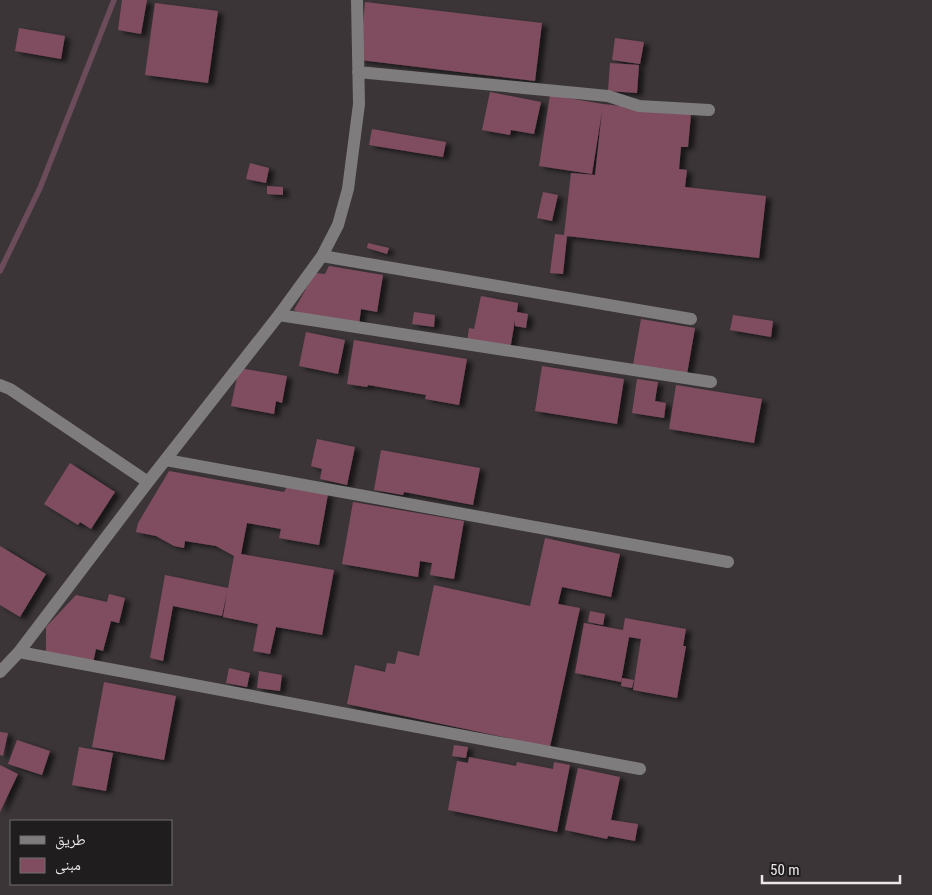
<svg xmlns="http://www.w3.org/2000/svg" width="932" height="895" font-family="'Roboto Condensed','Noto Naskh Arabic',sans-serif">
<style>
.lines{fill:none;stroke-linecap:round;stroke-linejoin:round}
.stream{stroke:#6c4c5a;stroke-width:5.5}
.building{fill:#7f4d5f;filter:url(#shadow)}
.minor{stroke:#7f7c7d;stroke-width:12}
</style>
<defs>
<filter id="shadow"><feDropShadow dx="5.5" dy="3" stdDeviation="2.5" flood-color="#0009"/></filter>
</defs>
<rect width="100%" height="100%" fill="#3b3537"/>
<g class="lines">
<path class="stream" d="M0,271L40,188L114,0"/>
</g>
<path class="building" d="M122,0H147L141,34L118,30Z
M365,2L542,23L535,81L360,60Z
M155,3L218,11L208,83L145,75Z
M19,28L65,36L61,59L15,51Z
M615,38L644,42L640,64L612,60Z
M610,63L639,65L637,93L608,91Z
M490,92L541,102L534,134L511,130L510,135L482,130Z
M550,95L603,104L691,114L688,147H681L679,169L687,170L685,187L766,196L759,258L567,236L563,274L550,273L555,234L564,235L571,173L595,175L602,111L592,174L539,166Z
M372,129L446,142L443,157L369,145Z
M250,163L269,168L266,183L246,179Z
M267,186L283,187V195L267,194Z
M543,192L558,195L552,221L537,218Z
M368,243L389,248L387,254L367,248Z
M329,266L383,275L377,312L361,309L359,325L300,314L294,310L315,273L325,274Z
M481,296L518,303L517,312L528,314L526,328L515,326V320L510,350L467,342L469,328L474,329Z
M414,312L435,315L434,327L412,324Z
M733,315L773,321L771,337L730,330Z
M641,319L695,328L687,374L633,365Z
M306,332L345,340L338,374L299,366Z
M354,340L467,359L459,405L425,399L426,395L368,385L367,387L347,384Z
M542,366L624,379L617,424L535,411Z
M239,368L287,376L282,403L276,401L274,414L231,406Z
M637,379L658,382L655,401L666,403L664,418L632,413Z
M676,385L762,399L754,443L669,429Z
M317,439L355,447L347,485L320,479L322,469L311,466Z
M381,450L480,468L473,505L404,492L403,495L374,490Z
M70,463L115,492L91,529L80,522L78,525L44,504Z
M169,471L284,492L287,487L328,494L319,545L279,538L281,529L247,523L241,554L334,570L322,635L276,627L270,654L253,651L258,624L223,617L227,592L222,616L173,606L163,661L150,658L165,575L228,588L234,556L216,546L185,541L184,548L174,546L156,536L136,532L138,523Z
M353,502L464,521L454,579L430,575L432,563L420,561L418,577L342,564Z
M545,538L620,554L611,597L562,587L558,604L580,608L550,747L347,704L355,665L385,672L387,663L395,664L398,651L419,656L434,585L530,606Z
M0,546L46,574L20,617L0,605Z
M109,594L125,598L119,623L111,621L103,651L96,649L93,663L46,652V627L76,595L107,602Z
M590,611L605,614L603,625L588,622Z
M625,618L686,629L683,646H686L677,698L633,690L641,639L629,637L621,682L575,673L584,623L623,630Z
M229,668L250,673L247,687L226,683Z
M259,671L282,675L280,691L257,688Z
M622,678L634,680L632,688L621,686Z
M104,682L176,696L164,760L92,747Z
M0,732L8,733L3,756L0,755Z
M17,740L50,751L42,775L8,764Z
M454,745L468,747L466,758L452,756Z
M79,747L113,753L106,791L72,785Z
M469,757L516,766L517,762L553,769L554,762L570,765L557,832L448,810L457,761L468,763Z
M0,765L18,774L0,812Z
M578,768L620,777L611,820L638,824L635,841L608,836L607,839L565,830Z"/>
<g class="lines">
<path class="minor" d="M358,72L608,96L639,106L709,110
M322,256L691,319
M279,315L711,382
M0,385L10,389L148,482
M166,460L728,562
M19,652L640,769
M0,672L19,652L148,482L279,315L322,256L338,225L348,189L359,104L357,0"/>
</g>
<rect x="10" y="820" width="162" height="65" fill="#201d1e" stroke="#716e6f"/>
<rect x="20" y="836" width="25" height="8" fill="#7f7c7d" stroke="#716e6f"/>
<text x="55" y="845" font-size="15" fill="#ebe7e8">طريق</text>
<rect x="20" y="858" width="25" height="15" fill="#7f4d5f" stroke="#716e6f"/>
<text x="55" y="870" font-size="15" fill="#ebe7e8">مبنى</text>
<path d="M762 875v8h138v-8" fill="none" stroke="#ebe7e8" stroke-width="2.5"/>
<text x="770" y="875" font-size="15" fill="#ebe7e8" stroke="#201d1e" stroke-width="4" paint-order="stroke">50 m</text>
</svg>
